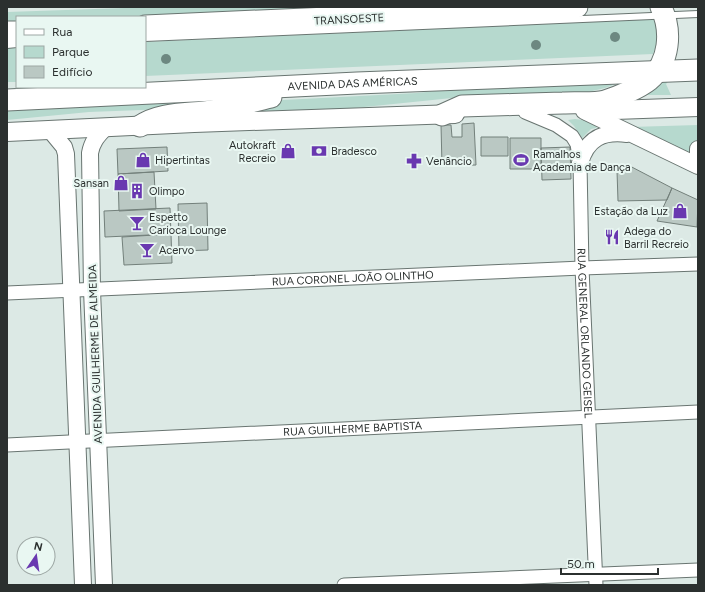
<svg xmlns="http://www.w3.org/2000/svg" width="705" height="592" font-family="Figtree,sans-serif">
<style>
.green{fill:#b6d9ce}
.building{fill:#bac8c3;stroke:#73807b}
.lines{fill:none;stroke-linecap:round;stroke-linejoin:round}
.service-casing{stroke:#697571;stroke-width:8}
.minor-casing{stroke:#697571;stroke-width:15}
.tertiary-casing{stroke:#697571;stroke-width:18}
.secondary-casing{stroke:#697571;stroke-width:20}
.trunk-casing{stroke:#697571;stroke-width:23}
.service{stroke:#fff;stroke-width:6}
.minor{stroke:#fff;stroke-width:13}
.tertiary{stroke:#fff;stroke-width:16}
.secondary{stroke:#fff;stroke-width:18}
.trunk{stroke:#fff;stroke-width:21}
.tree{fill:#6d8881}
.labels{text-anchor:middle;stroke-width:4;stroke-linejoin:round;paint-order:stroke}
.street-label{font-size:11px;fill:#2b302f;stroke:#e9f7f2}
.poi-label{font-size:11px;fill:#2b302f;stroke:#e9f7f2;text-anchor:start}
</style>
<rect width="100%" height="100%" fill="#dce9e5"/>
<path class="green" d="M154,7H285L309,12L145,17H17V24L7,25V12Z
M657,19L658,41L653,54L145,76V42Z
M17,47V82H7V48Z
M673,76L666,84L671,95H635Z
M632,78L605,88L588,92L452,98L335,110L246,114L249,109L283,100L417,93L499,84Z
M249,93L220,107L89,112L7,120V104Z
M575,119L592,121L598,125L596,128L591,129L582,138L574,126L568,120Z
M698,125V159L630,127Z"/>
<path class="building" d="M474,123L476,165L442,166L441,125H451L452,137H462V124Z
M481,137H508V156H481Z
M510,138H541V169H510Z
M167,147L168,171L118,174L117,149Z
M570,147L571,179L542,180L541,148Z
M626,164L672,188L667,200L618,201L617,171Z
M154,172L156,209L119,211L118,174Z
M672,188L698,200L697,227L657,221Z
M207,203L208,250L179,251L178,204Z
M170,208L171,234L105,237L104,211Z
M171,234L172,263L124,265L122,237Z"/>
<g class="lines">
<g class="service-casing">
<path id="service" d="M145,38L698,14
M7,45L17,44"/>
</g>
<g class="minor-casing">
<g id="minor">
<path id="s1" d="M525,112L556,125L572,136L577,144L580,163L582,268L596,585"/>
<path id="s2" d="M7,293L582,268L698,264"/>
<path id="s3" d="M7,445L698,412"/>
<path d="M344,585L698,570"/>
</g>
</g>
<g class="tertiary-casing">
<path id="tertiary" d="M584,111L698,166
M50,130L64,147L66,154L83,585
M698,149V157
M580,163C587,138 603,131 627,134
M104,585L92,290L90,153C92,142 97,136 105,128"/>
</g>
<g class="secondary-casing">
<path id="secondary" d="M587,111L698,107
M7,132L194,123L455,114"/>
</g>
<g class="trunk-casing">
<g id="trunk">
<path d="M145,26L577,7"/>
<path d="M7,32H17"/>
<path id="s4" d="M7,100L357,83L698,70"/>
<path d="M442,115L462,106C496,105 529,104 563,103C574,102 595,104 605,101C618,97 639,88 649,80C670,62 672,31 661,7"/>
<path d="M140,126C162,111 192,115 217,110C235,107 253,101 271,97"/>
</g>
</g>
<use href="#service" class="service"/>
<use href="#minor" class="minor"/>
<use href="#tertiary" class="tertiary"/>
<use href="#secondary" class="secondary"/>
<use href="#trunk" class="trunk"/>
</g>
<g class="tree">
<circle cx="615" cy="37" r="5"/>
<circle cx="536" cy="45" r="5"/>
<circle cx="166" cy="59" r="5"/>
</g>
<defs>
<g id="shop-bare" transform="scale(1.2)"><path d="M-5-2.5h2.3a2.7 3.5 0 0 1 5.4 0H5L5.5 6h-11ZM-1.5-2.5h3a1.5 2.3 0 0 0-3 0Z" fill="#6938b0" stroke="#e9f7f2" stroke-width="2.5" paint-order="stroke"/></g>
<g id="bank-bare" transform="scale(1.2)"><path d="M-6-4H6V4H-6ZM0-2.3a2.3 2.3 0 1 0 0 4.6a2.3 2.3 0 1 0 0-4.6Z" fill="#6938b0" stroke="#e9f7f2" stroke-width="2.5" paint-order="stroke"/></g>
<g id="stadium-bare" transform="scale(1.2)"><path d="M0-5a6.5 5 0 1 0 0 10a6.5 5 0 1 0 0-10ZM-3.5-1.8h7v3.6h-7Z" fill="#6938b0" stroke="#e9f7f2" stroke-width="2.5" paint-order="stroke"/></g>
<g id="pharmacy-bare" transform="scale(1.2)"><path d="M-2-6h4v4h4v4h-4v4h-4v-4h-4v-4h4Z" fill="#6938b0" stroke="#e9f7f2" stroke-width="2.5" paint-order="stroke"/></g>
<g id="building-bare" transform="scale(1.2)"><path d="M-4-6H4V6H1V3H-1V6H-4ZM-2.5-4.3h1.7v1.8h-1.7ZM.8-4.3h1.7v1.8H.8ZM-2.5-1h1.7V.8h-1.7ZM.8-1h1.7V.8H.8Z" fill="#6938b0" stroke="#e9f7f2" stroke-width="2.5" paint-order="stroke"/></g>
<g id="bar-bare" transform="scale(1.2)"><path d="M-6-5H6L.8 .8V4.5H3.5V6h-7V4.5H-.8V.8Z" fill="#6938b0" stroke="#e9f7f2" stroke-width="2.5" paint-order="stroke"/></g>
<g id="restaurant-bare" transform="scale(1.2)"><path d="M-5-6h1v4h1v-4h1v4h1v-4h1v5L-1.5 .5V6h-2V.5L-5-1ZM5-6V6H3V1.5H1.5Q1.5-4 5-6Z" fill="#6938b0" stroke="#e9f7f2" stroke-width="2.5" paint-order="stroke"/></g>
</defs>
<g fill-rule="evenodd">
<use href="#shop-bare" x="288" y="151"/>
<use href="#bank-bare" x="319" y="151"/>
<use href="#shop-bare" x="143" y="160"/>
<use href="#stadium-bare" x="521" y="160"/>
<use href="#pharmacy-bare" x="414" y="161"/>
<use href="#shop-bare" x="121" y="183"/>
<use href="#building-bare" x="137" y="191"/>
<use href="#shop-bare" x="680" y="211"/>
<use href="#bar-bare" x="137" y="223"/>
<use href="#restaurant-bare" x="612" y="237"/>
<use href="#bar-bare" x="147" y="250"/>
</g>
<g class="labels">
<g class="street-label">
<text transform="translate(349 19) rotate(-3)" y="4">TRANSOESTE</text>
<text dy="4" stroke="none"><textPath href="#s4" startOffset="346">AVENIDA DAS AMÉRICAS</textPath></text>
<text dy="4" stroke="none"><textPath href="#s2" startOffset="346">RUA CORONEL JOÃO OLINTHO</textPath></text>
<text dy="4" stroke="none"><textPath href="#s1" startOffset="252">RUA GENERAL ORLANDO GEISEL</textPath></text>
<text transform="translate(95 354) rotate(-92)" y="4">AVENIDA GUILHERME DE ALMEIDA</text>
<text dy="4" stroke="none"><textPath href="#s3" startOffset="346">RUA GUILHERME BAPTISTA</textPath></text>
</g>
<g class="poi-label">
<text x="276" y="149" text-anchor="end">Autokraft<tspan x="276" dy="13">Recreio</tspan></text>
<text x="331" y="155">Bradesco</text>
<text x="533" y="158">Ramalhos<tspan x="533" dy="13">Academia de Dança</tspan></text>
<text x="155" y="164">Hipertintas</text>
<text x="426" y="165">Venâncio</text>
<text x="109" y="187" text-anchor="end">Sansan</text>
<text x="149" y="195">Olimpo</text>
<text x="668" y="215" text-anchor="end">Estação da Luz</text>
<text x="149" y="221">Espetto<tspan x="149" dy="13">Carioca Lounge</tspan></text>
<text x="624" y="235">Adega do<tspan x="624" dy="13">Barril Recreio</tspan></text>
<text x="159" y="254">Acervo</text>
</g>
</g>
<rect width="705" height="592" fill="none" stroke="#2b302f" stroke-width="16"/>
<rect x="16" y="16" width="130" height="72" fill="#e9f7f2" stroke="#9da7a4"/>
<rect x="24" y="29" width="20" height="6" fill="#ffffff" stroke="#9da7a4"/>
<text x="52" y="36" font-size="12" fill="#2b302f">Rua</text>
<rect x="24" y="46" width="20" height="12" fill="#b6d9ce" stroke="#9da7a4"/>
<text x="52" y="56" font-size="12" fill="#2b302f">Parque</text>
<rect x="24" y="66" width="20" height="12" fill="#bac8c3" stroke="#9da7a4"/>
<text x="52" y="76" font-size="12" fill="#2b302f">Edifício</text>
<g transform="translate(36 556) rotate(13)"><circle r="19" fill="#e9f7f2" stroke="#9da7a4"/>
<path d="M0-3L7 15L0 10L-7 15Z" fill="#6938b0"/>
<text y="-6" font-size="11" font-weight="bold" text-anchor="middle" fill="#2b302f">N</text>
</g>
<path d="M561 568v6h97v-6" fill="none" stroke="#2b302f" stroke-width="2"/>
<text x="567" y="568" font-size="12" fill="#2b302f" stroke="#e9f7f2" stroke-width="3" paint-order="stroke">50 m</text>
</svg>
